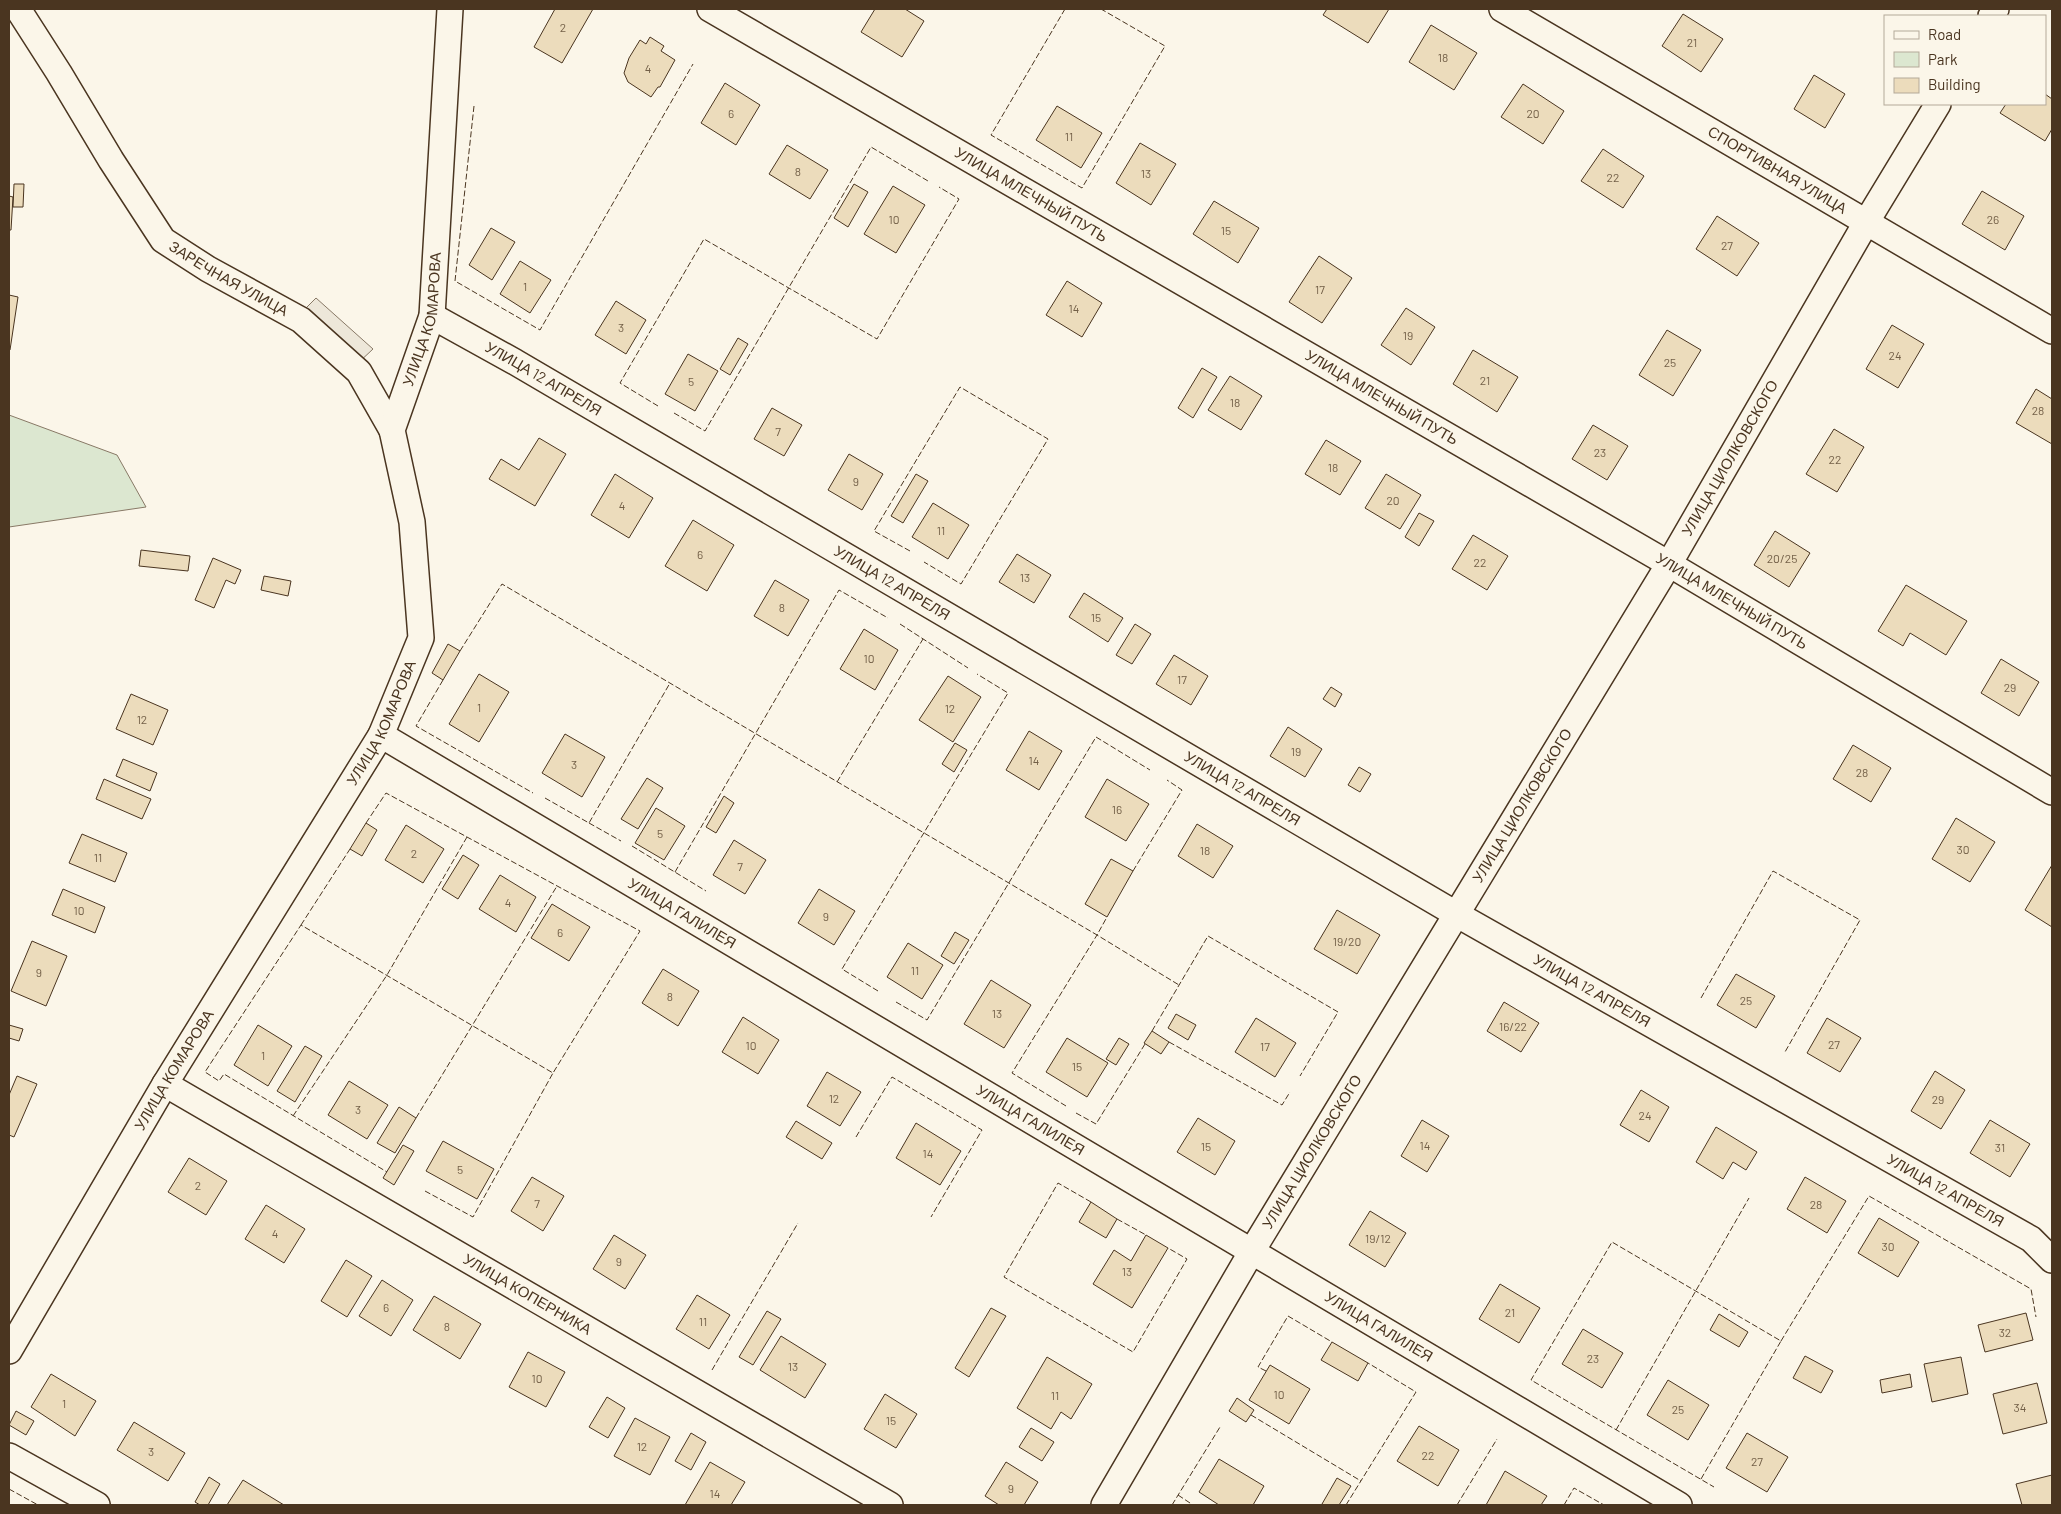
<svg xmlns="http://www.w3.org/2000/svg" width="2061" height="1514" font-family="Barlow,sans-serif">
<style>
.green{fill:#dce7d0;stroke:#887966}
.parking{fill:#ede7d9;stroke:#887966}
.building{fill:#ecdcbc;stroke:#4a3520}
.lines{fill:none;stroke-linecap:round;stroke-linejoin:round}
.minor-casing{stroke:#4a3520;stroke-width:28}
.minor{stroke:#fbf6e9;stroke-width:25}
.fence{stroke:#4a3520;stroke-width:1;stroke-dasharray:6 2.5;stroke-linecap:butt}
.labels{text-anchor:middle;stroke-width:4;stroke-linejoin:round;paint-order:stroke}
.number-label{font-size:12px;fill:#725f47}
.street-label{font-size:15px;fill:#4a3520;stroke:#fbf6e9}
</style>
<rect width="100%" height="100%" fill="#fbf6e9"/>
<path class="green" d="M9,415L117,455L146,507L9,527Z"/>
<path class="parking" d="M316,298L373,349L357,364L301,313Z"/>
<path class="building" d="M555,9H593L562,63L534,47Z
M875,9H905L924,21L902,57L861,32Z
M1327,9H1389L1368,43L1323,15Z
M1683,14L1723,39L1701,72L1662,46Z
M1431,25L1477,53L1454,90L1409,62Z
M650,37L664,46L661,51L675,60L660,87H658L651,97L628,82L624,73L629,58L640,40L646,44Z
M1814,75L1845,94L1825,128L1794,109Z
M725,83L760,105L736,145L701,123Z
M1523,84L1564,111L1543,144L1501,117Z
M2045,94L2052,99V129L2045,141L2000,113L2006,104H2045Z
M1057,106L1102,133L1081,168L1036,140Z
M1140,143L1176,164L1151,205L1116,183Z
M787,145L828,170L810,199L769,174Z
M1603,149L1644,176L1623,208L1581,181Z
M14,184H24L23,207H13Z
M854,184L868,192L848,227L834,218Z
M893,186L925,205L896,253L864,234Z
M1982,191L2024,216L2005,250L1962,224Z
M9,196L13,197L11,230H9Z
M1214,201L1259,228L1238,263L1193,234Z
M1717,216L1759,243L1737,276L1696,249Z
M491,228L515,242L492,280L469,265Z
M1319,256L1352,278L1322,323L1289,302Z
M520,261L551,280L530,313L500,294Z
M1067,281L1102,303L1082,337L1046,315Z
M9,295L18,297L10,350H9Z
M616,301L646,320L626,354L595,335Z
M1406,308L1435,327L1411,365L1381,345Z
M1892,325L1924,344L1898,388L1866,369Z
M1667,330L1701,350L1673,396L1639,375Z
M738,338L748,344L730,375L720,369Z
M1473,350L1518,377L1497,412L1453,384Z
M688,354L718,371L695,411L665,394Z
M1202,368L1217,377L1193,418L1178,408Z
M1230,376L1262,396L1241,430L1208,410Z
M2036,389L2052,399V444L2016,423Z
M772,408L802,425L784,456L754,439Z
M1593,425L1628,446L1607,480L1572,459Z
M1834,429L1864,447L1837,492L1806,474Z
M539,438L566,454L535,506L489,479L501,459L519,470Z
M1326,440L1361,461L1340,495L1305,474Z
M849,454L883,474L862,510L828,490Z
M615,474L653,498L629,538L591,515Z
M916,474L928,481L903,523L891,516Z
M1386,474L1421,495L1400,529L1365,508Z
M933,503L969,525L948,559L912,537Z
M1419,513L1434,521L1419,546L1405,537Z
M693,520L734,545L707,591L665,566Z
M1775,531L1810,553L1789,587L1754,565Z
M1473,535L1508,556L1487,590L1452,569Z
M141,550L190,556L188,571L139,566Z
M1017,554L1051,575L1034,603L999,582Z
M213,558L241,570L235,584L226,580L214,608L195,600Z
M264,576L291,581L288,596L261,590Z
M775,580L809,600L788,636L754,616Z
M1906,585L1967,621L1946,655L1910,633L1903,646L1878,631Z
M1084,593L1123,618L1108,642L1069,617Z
M1135,624L1151,634L1132,664L1116,655Z
M864,629L898,650L875,690L840,669Z
M448,644L460,651L443,680L432,673Z
M1174,655L1208,676L1191,705L1156,684Z
M2001,659L2039,682L2019,716L1981,693Z
M479,674L509,692L479,742L449,724Z
M948,676L981,697L953,742L919,720Z
M1331,687L1342,694L1335,707L1323,699Z
M131,694L168,710L153,745L116,729Z
M1288,727L1322,749L1305,777L1270,756Z
M1029,731L1062,751L1039,790L1006,770Z
M565,734L605,757L582,797L542,773Z
M955,743L967,750L954,772L942,764Z
M1853,745L1891,768L1871,802L1833,779Z
M123,759L157,773L150,791L116,776Z
M1359,767L1371,774L1360,792L1348,785Z
M647,778L663,788L638,829L621,819Z
M104,779L151,799L142,819L96,799Z
M1107,779L1149,804L1126,841L1085,817Z
M724,796L734,803L716,833L706,827Z
M656,808L685,826L664,860L635,843Z
M1956,818L1995,842L1970,882L1932,859Z
M366,823L377,830L362,856L350,849Z
M1197,824L1233,846L1213,878L1178,856Z
M406,825L444,849L423,883L385,860Z
M82,834L127,853L115,882L69,863Z
M734,840L766,860L745,894L713,875Z
M463,855L479,865L458,899L442,889Z
M1111,859L1133,871L1107,917L1085,904Z
M2052,865V927L2025,910Z
M500,875L536,897L516,932L479,909Z
M63,889L105,907L95,933L52,915Z
M819,889L855,911L834,945L798,923Z
M552,904L590,927L569,961L531,938Z
M1337,910L1380,935L1357,974L1314,949Z
M955,932L969,940L954,964L941,956Z
M32,941L67,956L46,1006L11,991Z
M908,943L943,965L922,999L887,977Z
M663,969L699,991L678,1026L642,1003Z
M1736,974L1775,996L1756,1028L1717,1005Z
M991,980L1031,1005L1004,1048L964,1024Z
M1504,1002L1539,1023L1521,1052L1487,1031Z
M1176,1014L1196,1025L1188,1040L1168,1028Z
M743,1017L779,1040L758,1074L722,1052Z
M1256,1018L1296,1043L1275,1077L1235,1052Z
M1827,1018L1861,1038L1840,1072L1807,1053Z
M9,1025L23,1029L19,1041L9,1038Z
M258,1025L292,1046L268,1086L234,1065Z
M1152,1031L1169,1042L1161,1054L1144,1043Z
M1067,1038L1108,1063L1087,1097L1046,1072Z
M1119,1038L1129,1044L1116,1065L1106,1059Z
M305,1046L322,1056L295,1102L277,1091Z
M1935,1071L1965,1090L1941,1129L1911,1111Z
M827,1072L861,1092L840,1126L807,1106Z
M17,1076L37,1084L14,1137L9,1135V1095Z
M349,1081L388,1105L367,1139L328,1115Z
M1641,1090L1669,1107L1649,1142L1620,1125Z
M399,1107L416,1118L395,1153L377,1143Z
M1198,1118L1235,1141L1215,1175L1177,1152Z
M1422,1120L1449,1136L1427,1172L1401,1156Z
M1990,1120L2030,1144L2010,1177L1970,1153Z
M796,1121L832,1143L822,1159L786,1137Z
M916,1123L961,1151L940,1185L896,1158Z
M1716,1127L1757,1152L1746,1170L1733,1162L1723,1179L1696,1162Z
M443,1141L494,1169L477,1199L426,1171Z
M403,1145L414,1151L394,1185L383,1178Z
M189,1158L227,1181L206,1215L168,1192Z
M532,1177L564,1196L543,1231L511,1211Z
M1805,1177L1846,1201L1827,1233L1787,1209Z
M1091,1202L1117,1219L1106,1238L1079,1222Z
M266,1205L305,1229L284,1263L245,1239Z
M1370,1211L1406,1233L1385,1267L1349,1245Z
M1879,1218L1919,1242L1898,1277L1858,1253Z
M614,1235L646,1255L625,1289L593,1269Z
M1146,1235L1168,1248L1132,1308L1093,1284L1114,1250L1131,1261Z
M346,1260L372,1276L347,1317L321,1301Z
M382,1280L413,1300L391,1336L359,1316Z
M1500,1284L1540,1308L1519,1343L1479,1319Z
M697,1295L730,1315L709,1349L676,1329Z
M434,1296L481,1324L460,1359L413,1330Z
M991,1308L1006,1316L969,1377L955,1368Z
M767,1311L781,1319L753,1365L739,1357Z
M2026,1313L2033,1340L1985,1352L1978,1325Z
M1719,1314L1748,1332L1739,1347L1710,1330Z
M1583,1329L1623,1353L1602,1388L1562,1364Z
M781,1336L826,1364L805,1398L760,1370Z
M1332,1342L1368,1363L1358,1381L1321,1360Z
M528,1352L565,1372L546,1407L509,1387Z
M1805,1356L1833,1371L1821,1393L1793,1378Z
M1047,1357L1092,1384L1071,1419L1061,1412L1051,1429L1017,1408Z
M1961,1357L1968,1394L1932,1402L1924,1364Z
M1270,1365L1310,1389L1289,1424L1249,1400Z
M51,1374L96,1401L75,1436L31,1407Z
M1910,1374L1912,1387L1882,1393L1880,1380Z
M1668,1380L1709,1405L1688,1440L1647,1415Z
M2037,1383L2047,1423L2003,1434L1993,1394Z
M885,1394L917,1414L896,1448L864,1429Z
M607,1397L625,1408L608,1438L589,1427Z
M1237,1398L1254,1410L1246,1422L1229,1411Z
M16,1411L34,1421L26,1435L9,1425Z
M635,1418L670,1437L650,1475L614,1456Z
M134,1422L185,1453L168,1481L117,1450Z
M1419,1426L1459,1450L1438,1486L1397,1461Z
M1031,1428L1054,1442L1042,1461L1019,1447Z
M691,1433L706,1442L691,1470L675,1461Z
M1747,1433L1788,1457L1767,1492L1726,1468Z
M1219,1459L1264,1486L1253,1505H1219L1199,1492Z
M710,1462L745,1482L731,1505H685Z
M1006,1462L1038,1482L1024,1505H999L985,1496Z
M1505,1471L1547,1496L1541,1505H1486Z
M2052,1475V1505H2022L2016,1484Z
M209,1477L220,1484L208,1505H200L195,1502Z
M1337,1478L1351,1486L1339,1505H1324L1322,1504Z
M243,1480L284,1505H227Z"/>
<g class="lines">
<g class="minor-casing">
<g id="minor">
<path id="s1" d="M18,9L59,73L111,160L163,240L208,269L301,320L359,372L392,430"/>
<path id="s2" d="M710,9L1669,564L2052,792"/>
<path id="s3" d="M1502,9L2052,331"/>
<path d="M1991,16L1996,9"/>
<path id="s4" d="M432,316L515,362L1456,914L2031,1239L2052,1260"/>
<path id="s5" d="M381,735L1679,1505"/>
<path id="s6" d="M165,1084L890,1505"/>
<path id="s7" d="M9,1351L165,1084L381,735L421,638L412,522L392,430L432,316L450,9"/>
<path d="M9,1456L97,1505"/>
<path id="s8" d="M1104,1505L1252,1251L1669,564L1867,221L1938,104"/>
</g>
</g>
<use href="#minor" class="minor"/>
<path class="fence" d="M1065,9L991,135L1082,188L1165,46L1101,9
M474,106L455,281L540,330L693,64
M658,406L620,383L704,239L877,339L959,199L939,187
M674,413L705,431L871,147L928,181
M910,551L874,531L960,387L1048,439L961,584L924,562
M900,624L968,668
M460,651L502,584L1097,935L1107,917
M443,680L416,726L533,793
M837,782L923,639
M545,798L589,823L670,683
M366,823L386,793L640,931L553,1073L301,925L205,1072L219,1081L224,1074L387,1172
M589,823L621,841
M632,846L706,891
M1133,871L1182,790L1167,780
M675,872L839,590L888,618
M301,925L350,849
M878,991L842,969L1008,693L977,674
M1701,998L1773,871L1860,920L1785,1052
M896,1002L927,1020L1096,737L1150,770
M1152,1031L1208,936L1338,1012L1300,1076
M1169,1042L1282,1105L1290,1092
M1066,1106L1012,1073L1097,935L1179,985
M1076,1113L1096,1124L1145,1044
M293,1116L387,975L467,837
M416,1118L557,886
M856,1137L892,1077L982,1130L931,1217
M425,1191L473,1217L553,1073
M1091,1202L1058,1183L1004,1277L1133,1352L1187,1259L1168,1248
M1117,1219L1146,1235
M1781,1341L1869,1196L2031,1289L2036,1317
M712,1370L798,1223
M1266,1371L1258,1367L1288,1316L1332,1342
M1251,1415L1361,1481
M1616,1430L1749,1198
M1701,1479L1781,1341L1612,1242L1531,1380L1714,1487
M9,1489L38,1505
M1178,1495L1193,1505
M1172,1505L1220,1427
M1346,1505L1416,1392L1368,1363
M1457,1505L1497,1439
M1564,1505L1574,1488L1604,1505"/>
</g>
<g class="labels">
<g class="number-label">
<text x="563" y="32">2</text>
<text x="1692" y="47">21</text>
<text x="1443" y="62">18</text>
<text x="648" y="73">4</text>
<text x="731" y="118">6</text>
<text x="1533" y="118">20</text>
<text x="1069" y="141">11</text>
<text x="798" y="176">8</text>
<text x="1146" y="178">13</text>
<text x="1613" y="182">22</text>
<text x="894" y="224">10</text>
<text x="1993" y="224">26</text>
<text x="1226" y="235">15</text>
<text x="1727" y="250">27</text>
<text x="525" y="291">1</text>
<text x="1320" y="294">17</text>
<text x="1074" y="313">14</text>
<text x="621" y="332">3</text>
<text x="1408" y="340">19</text>
<text x="1895" y="360">24</text>
<text x="1670" y="367">25</text>
<text x="1485" y="385">21</text>
<text x="691" y="386">5</text>
<text x="1235" y="407">18</text>
<text x="2038" y="415">28</text>
<text x="778" y="436">7</text>
<text x="1600" y="457">23</text>
<text x="1835" y="464">22</text>
<text x="1333" y="472">18</text>
<text x="856" y="486">9</text>
<text x="1393" y="505">20</text>
<text x="622" y="510">4</text>
<text x="941" y="535">11</text>
<text x="700" y="559">6</text>
<text x="1782" y="563">20/25</text>
<text x="1480" y="567">22</text>
<text x="1025" y="582">13</text>
<text x="782" y="612">8</text>
<text x="1096" y="622">15</text>
<text x="869" y="663">10</text>
<text x="1182" y="684">17</text>
<text x="2010" y="692">29</text>
<text x="479" y="712">1</text>
<text x="950" y="713">12</text>
<text x="142" y="724">12</text>
<text x="1296" y="756">19</text>
<text x="1034" y="765">14</text>
<text x="574" y="769">3</text>
<text x="1862" y="777">28</text>
<text x="1117" y="814">16</text>
<text x="660" y="838">5</text>
<text x="1963" y="854">30</text>
<text x="1205" y="855">18</text>
<text x="414" y="858">2</text>
<text x="98" y="862">11</text>
<text x="740" y="871">7</text>
<text x="508" y="907">4</text>
<text x="79" y="915">10</text>
<text x="826" y="921">9</text>
<text x="560" y="937">6</text>
<text x="1347" y="946">19/20</text>
<text x="915" y="975">11</text>
<text x="39" y="977">9</text>
<text x="670" y="1001">8</text>
<text x="1746" y="1005">25</text>
<text x="997" y="1018">13</text>
<text x="1513" y="1031">16/22</text>
<text x="1834" y="1049">27</text>
<text x="751" y="1050">10</text>
<text x="1265" y="1051">17</text>
<text x="263" y="1060">1</text>
<text x="1077" y="1071">15</text>
<text x="834" y="1103">12</text>
<text x="1938" y="1104">29</text>
<text x="358" y="1114">3</text>
<text x="1645" y="1120">24</text>
<text x="1425" y="1150">14</text>
<text x="1206" y="1151">15</text>
<text x="2000" y="1152">31</text>
<text x="928" y="1158">14</text>
<text x="460" y="1174">5</text>
<text x="198" y="1190">2</text>
<text x="537" y="1208">7</text>
<text x="1816" y="1209">28</text>
<text x="275" y="1238">4</text>
<text x="1378" y="1243">19/12</text>
<text x="1888" y="1251">30</text>
<text x="619" y="1266">9</text>
<text x="1127" y="1276">13</text>
<text x="386" y="1312">6</text>
<text x="1510" y="1317">21</text>
<text x="703" y="1326">11</text>
<text x="447" y="1331">8</text>
<text x="2005" y="1337">32</text>
<text x="1593" y="1363">23</text>
<text x="793" y="1371">13</text>
<text x="537" y="1383">10</text>
<text x="1279" y="1399">10</text>
<text x="1055" y="1400">11</text>
<text x="64" y="1408">1</text>
<text x="2020" y="1412">34</text>
<text x="1678" y="1414">25</text>
<text x="891" y="1425">15</text>
<text x="642" y="1451">12</text>
<text x="151" y="1456">3</text>
<text x="1428" y="1460">22</text>
<text x="1757" y="1466">27</text>
<text x="1011" y="1493">9</text>
<text x="715" y="1498">14</text>
</g>
<g class="street-label">
<text dy="5" stroke="none"><textPath href="#s3" startOffset="319">СПОРТИВНАЯ УЛИЦА</textPath></text>
<text dy="5" stroke="none"><textPath href="#s2" startOffset="371">УЛИЦА МЛЕЧНЫЙ ПУТЬ</textPath></text>
<text dy="5" stroke="none"><textPath href="#s1" startOffset="349">ЗАРЕЧНАЯ УЛИЦА</textPath></text>
<text dy="5" stroke="none"><textPath href="#s7" startOffset="1151">УЛИЦА КОМАРОВА</textPath></text>
<text dy="5" stroke="none"><textPath href="#s4" startOffset="128">УЛИЦА 12 АПРЕЛЯ</textPath></text>
<text dy="5" stroke="none"><textPath href="#s2" startOffset="776">УЛИЦА МЛЕЧНЫЙ ПУТЬ</textPath></text>
<text dy="5" stroke="none"><textPath href="#s8" startOffset="1220">УЛИЦА ЦИОЛКОВСКОГО</textPath></text>
<text dy="5" stroke="none"><textPath href="#s4" startOffset="532">УЛИЦА 12 АПРЕЛЯ</textPath></text>
<text dy="5" stroke="none"><textPath href="#s2" startOffset="1181">УЛИЦА МЛЕЧНЫЙ ПУТЬ</textPath></text>
<text dy="5" stroke="none"><textPath href="#s7" startOffset="731">УЛИЦА КОМАРОВА</textPath></text>
<text dy="5" stroke="none"><textPath href="#s4" startOffset="938">УЛИЦА 12 АПРЕЛЯ</textPath></text>
<text dy="5" stroke="none"><textPath href="#s8" startOffset="815">УЛИЦА ЦИОЛКОВСКОГО</textPath></text>
<text dy="5" stroke="none"><textPath href="#s5" startOffset="350">УЛИЦА ГАЛИЛЕЯ</textPath></text>
<text dy="5" stroke="none"><textPath href="#s4" startOffset="1342">УЛИЦА 12 АПРЕЛЯ</textPath></text>
<text dy="5" stroke="none"><textPath href="#s7" startOffset="326">УЛИЦА КОМАРОВА</textPath></text>
<text dy="5" stroke="none"><textPath href="#s5" startOffset="755">УЛИЦА ГАЛИЛЕЯ</textPath></text>
<text dy="5" stroke="none"><textPath href="#s8" startOffset="410">УЛИЦА ЦИОЛКОВСКОГО</textPath></text>
<text dy="5" stroke="none"><textPath href="#s4" startOffset="1748">УЛИЦА 12 АПРЕЛЯ</textPath></text>
<text dy="5" stroke="none"><textPath href="#s6" startOffset="419">УЛИЦА КОПЕРНИКА</textPath></text>
<text dy="5" stroke="none"><textPath href="#s5" startOffset="1160">УЛИЦА ГАЛИЛЕЯ</textPath></text>
</g>
</g>
<rect width="2061" height="1514" fill="none" stroke="#4a3520" stroke-width="20"/>
<rect x="1884" y="15" width="162" height="90" fill="#fbf6e9" stroke="#b4a999"/>
<rect x="1894" y="31" width="25" height="8" fill="#fbf6e9" stroke="#b4a999"/>
<text x="1928" y="40" font-size="15" fill="#4a3520">Road</text>
<rect x="1894" y="52" width="25" height="15" fill="#dce7d0" stroke="#b4a999"/>
<text x="1928" y="65" font-size="15" fill="#4a3520">Park</text>
<rect x="1894" y="78" width="25" height="15" fill="#ecdcbc" stroke="#b4a999"/>
<text x="1928" y="90" font-size="15" fill="#4a3520">Building</text>
</svg>
